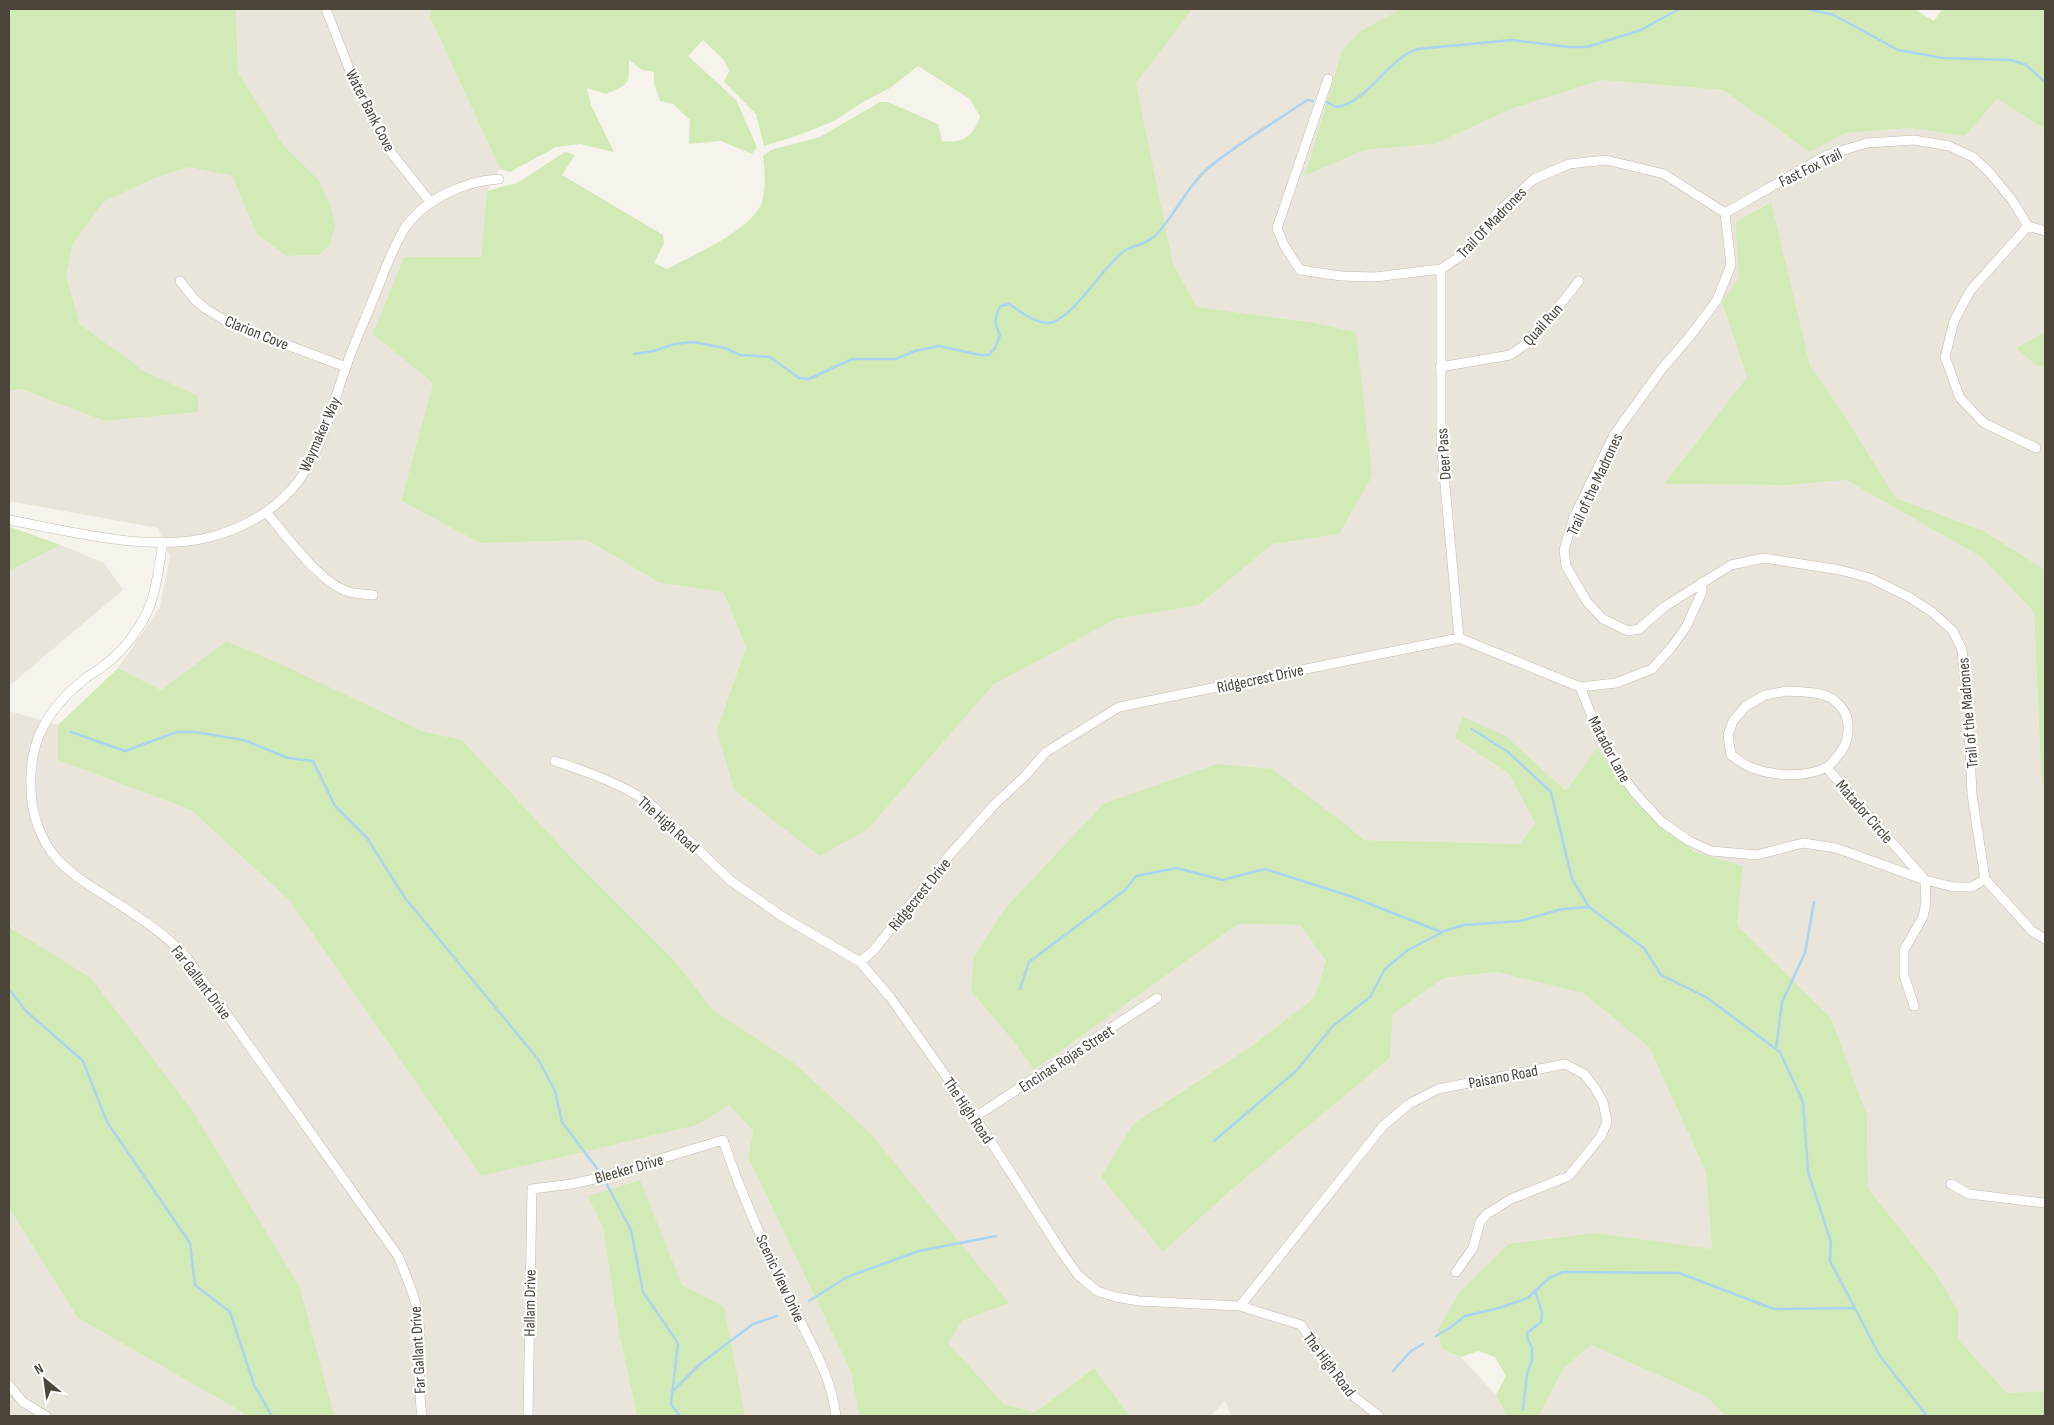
<svg xmlns="http://www.w3.org/2000/svg" width="2054" height="1425" font-family="'Sofia Sans Condensed',sans-serif">
<style>
.residential{fill:#eae5da}
.green{fill:#d2eab5}
.lines{fill:none;stroke-linecap:round;stroke-linejoin:round}
.stream{stroke:#a9d4f2;stroke-width:2.5}
.minor-casing{stroke:#c2bbae;stroke-width:10}
.minor{stroke:#fff;stroke-width:9}
.labels{text-anchor:middle;stroke-width:4.5;stroke-linejoin:round;paint-order:stroke}
.street-label{font-size:16px;fill:#4b4439;stroke:#fff}
</style>
<rect width="100%" height="100%" fill="#f6f3ec"/>
<path class="residential" d="M236,9H431L430,17L500,169L487,191L481,257H404L433,383L401,501L480,543L587,540L660,583L723,592L746,647L717,730L868,829L993,685L1116,619L1199,605L1273,544L1339,534L1309,322L1197,307L1173,264L1136,83L1178,9H1401L1362,30L1342,50L1305,176L1364,150L1435,144L1511,109L1601,80L1723,90L1810,152L1845,133L1910,128L1965,136L1997,99L2045,129V332L2016,348L2035,365L2045,368V570L1984,531L1896,498L1844,415L1810,365L1770,202L1735,222L1739,279L1722,302L1747,377L1664,484L1788,485L1846,480L1981,557L2034,612L2041,773L2045,797V1391L2007,1393L1958,1339L1959,1312L1936,1274L1868,1188L1867,1115L1831,1018L1737,925L1743,866L1695,852L1637,805L1597,747L1566,791L1506,736L1455,738L1509,774L1535,823L1520,844L1364,840L1350,828L1103,804L1006,907L974,956L1011,1038L1034,1070L1238,924L1300,925L1326,961L1314,998L1250,1047L1133,1124L1102,1177L1163,1252L1230,1191L1390,1058L1393,1014L1444,978L1496,972L1583,993L1649,1047L1706,1172L1712,1250L1596,1233L1442,1349L1461,1357L1496,1395L1507,1416H1231L1225,1401L1210,1416H1130L1094,1368L1035,1412L1004,1404L948,1343L962,1321L1008,1303L794,1063L712,1009L674,960L568,854L462,740L422,731L228,641L161,690L118,668L160,607L170,556L158,528L9,501V391L21,389L104,421L198,412L197,396L144,371L80,324L66,275L73,244L102,202L155,178L188,167L232,176L257,235L287,256L318,255V179L285,147L238,72Z
M61,545L104,563L123,590L9,686V571Z
M9,711L58,725V760L191,810L289,900L481,1176L696,1125L729,1104L753,1131L748,1157L851,1372L859,1416H745L724,1306L682,1285L639,1180L589,1196L603,1228L619,1333L637,1416H334L329,1400L9,922Z
M9,1208L78,1318L242,1412L244,1416H9Z
M1591,1345L1707,1397L1725,1416H1537L1540,1414L1563,1369Z"/>
<path class="green" d="M9,9H236L238,72L285,147L318,179L330,205L335,226L329,246L318,255L287,256L257,235L232,176L188,167L155,178L103,202L73,244L66,275L80,324L144,371L198,396V412L104,421L21,389L9,391Z
M431,9H1192L1136,83L1173,264L1197,307L1309,322L1356,332L1372,476L1339,534L1273,544L1199,605L1116,619L993,685L868,829L820,856L734,790L717,730L746,647L723,592L660,583L587,540L480,543L401,501L433,383L373,334L404,257H481L487,191L517,183L565,152L575,155L562,175L663,235L664,243L654,263L667,269C695,254 739,236 758,210C767,198 765,171 763,156L771,150L820,137L880,102H888L938,124L942,141C963,144 973,136 980,117L970,99L918,66L890,88L863,102L834,121L799,135L764,146L756,114L724,82L729,71L724,60L703,40L688,56L736,100L757,147L752,154L721,141L689,144L690,120L673,104L660,101L654,83V72L642,70L629,60C629,85 630,84 606,94L587,88L591,105L614,152L580,144L556,147L510,172L500,169L430,17Z
M1401,9H1914L1934,21L1942,9H2045V129L1997,99L1965,136L1910,128L1845,133L1810,152L1723,90L1601,80L1511,109L1435,144L1364,150L1305,176L1342,50L1362,30Z
M1771,202L1810,365L1844,415L1896,498L1984,531L2045,570V797L2041,773L2034,612L1981,557L1846,480L1788,485L1664,484L1747,377L1722,302L1739,278L1735,222Z
M2045,332V368L2035,365L2016,348Z
M9,527L13,528L61,545L9,571Z
M227,641L287,667L422,731L462,740L568,854L674,960L712,1009L794,1063L871,1134L1009,1303L962,1321L948,1343L1004,1404L1035,1412L1094,1368L1130,1416H859L851,1372L748,1157L753,1131L729,1105L697,1125L481,1176L289,900L191,810L58,760V725L118,668L161,690Z
M1463,717L1506,736L1566,791L1597,747L1637,805L1695,852L1743,866L1737,925L1831,1018L1867,1115L1868,1188L1936,1274L1959,1312L1958,1339L2007,1393L2045,1391V1416H1725L1707,1397L1591,1345L1563,1369L1540,1414L1537,1416H1507L1496,1395L1506,1376L1495,1357L1478,1351L1461,1357L1442,1349L1438,1330L1459,1293L1509,1244L1596,1233L1712,1249L1706,1172L1649,1047L1583,993L1496,972L1444,978L1393,1014L1390,1058L1230,1191L1163,1252L1101,1177L1133,1124L1250,1047L1314,998L1326,961L1300,925L1238,924L1034,1070L1011,1038L971,991L974,956L1006,907L1103,804L1217,764L1272,769L1350,828L1364,840L1520,844L1535,823L1509,774L1455,738Z
M9,922L12,929L91,978L192,1110L300,1288L334,1416H244L242,1412L78,1318L9,1208Z
M640,1180L682,1285L724,1306L745,1416H637L619,1333L603,1228L588,1196Z"/>
<g class="lines">
<path class="stream" d="M1807,9L1834,15L1898,50L1943,58L2011,60L2026,65L2045,82
M1327,102L1336,107C1368,103 1386,59 1418,49L1512,40L1569,47H1587L1641,30L1679,9
M634,354L654,351L674,344L693,342L725,348L740,355L770,357L799,378L809,379L852,359H896L915,351L939,346L980,355H989L995,348L1000,335C994,324 994,316 1001,306L1009,304C1020,311 1039,327 1053,322C1078,312 1101,269 1123,252C1133,244 1143,247 1156,235C1175,215 1186,188 1207,169C1238,143 1274,123 1307,100L1313,101
M1472,729L1508,752L1551,792L1572,879L1589,907L1644,948L1661,975L1706,997L1780,1052L1803,1102L1808,1172L1831,1242L1830,1261L1880,1356L1927,1416
M71,732L125,751L177,732H195L244,740L288,758L313,761L335,806L367,838L405,898L538,1059L555,1091L562,1122L601,1174
M9,989L26,1011L83,1061L107,1122L190,1243L195,1285L230,1312L254,1385L272,1416
M1020,989L1029,962L1125,890L1136,876L1177,868L1222,880L1265,869L1350,896L1441,932L1464,925L1520,921L1562,909L1589,907
M1776,1049L1782,1002L1805,953L1814,902
M1214,1141L1296,1071L1333,1026L1370,997L1385,969L1408,950L1441,933
M604,1179L631,1230L643,1292L678,1343L671,1404L680,1416
M809,1301L847,1277L919,1251L996,1236
M1436,1336L1451,1327L1465,1316L1499,1308L1528,1298L1549,1278L1563,1272L1679,1273L1774,1309L1855,1308
M1393,1371L1411,1351L1423,1344
M673,1391L700,1364L753,1324L777,1316
M1523,1410L1527,1374L1532,1360V1347L1528,1340L1527,1333L1541,1322L1542,1313L1535,1290"/>
<g class="minor-casing">
<path id="minor" d="M326,9L350,71L386,146L431,203
M1328,79L1277,228L1284,245L1300,270L1341,276L1375,277L1441,269L1459,257L1476,240L1498,212L1534,179L1569,164L1606,160L1664,174L1725,213
M1725,213L1731,265L1717,300L1691,335L1661,370L1614,435L1574,517L1564,550L1566,566L1587,602L1603,619L1628,631L1639,629L1664,607L1731,565L1764,558L1840,570L1870,578L1909,597L1932,612L1953,631L1962,650L1968,709L1972,794L1985,879L2032,931L2045,939
M1725,213L1827,155L1867,143L1914,140L1949,146L1973,157L1990,173L2012,200L2028,226L2045,231
M2028,226L1970,291L1954,321L1945,357L1960,398L1984,423L2036,448
M1441,269V441L1459,638
M180,281L195,300L206,309L231,324L346,367
M1440,367L1510,355L1532,340L1579,281
M267,513C286,536 320,583 349,592C356,594 365,594 373,595
M9,520C68,531 152,553 210,537C241,529 270,513 291,490C321,457 331,408 346,367C354,343 365,320 374,297C383,275 391,252 403,231C422,200 464,181 499,179
M163,542C158,571 156,601 140,625C130,642 117,656 102,667C96,672 89,675 83,680C48,709 29,740 31,787C31,813 40,840 58,860C72,875 89,885 106,896C135,915 164,932 187,958L398,1256C407,1278 417,1300 419,1323C422,1354 417,1385 422,1416
M1580,687L1597,729L1616,766L1635,793L1662,822L1689,841L1711,851L1757,855L1803,843L1836,848L1925,880L1926,902L1923,917L1904,950V975L1914,1006
M1787,691C1802,692 1823,691 1835,701C1854,716 1851,742 1836,758C1833,761 1830,767 1825,768C1803,778 1772,776 1750,767C1744,765 1737,759 1731,755L1728,735L1733,721L1746,706L1765,695Z
M555,761C589,773 624,784 653,806L731,881L783,917L860,962L890,997L975,1117L1063,1254L1078,1275L1097,1291L1116,1297L1139,1301L1240,1306L1301,1325L1347,1391L1379,1416
M1827,768L1925,880L1954,887H1972L1985,879
M860,962L874,950L947,858L994,805L1025,776L1046,752L1119,707L1459,638L1580,687L1616,683L1652,669L1671,648L1686,627L1702,592V582
M975,1117L1157,998
M1951,1184L1969,1194L2045,1203
M1240,1306L1383,1126L1409,1104L1438,1089L1565,1064L1584,1074L1595,1088L1603,1102L1607,1122L1601,1136L1569,1176L1511,1199L1487,1214L1480,1222L1473,1248L1456,1272
M9,1385L23,1402L46,1416
M528,1416L532,1189L572,1184L594,1179L723,1140C742,1197 767,1252 793,1306C811,1345 830,1372 836,1416"/>
</g>
<use href="#minor" class="minor"/>
</g>
<g class="labels">
<g class="street-label">
<text transform="translate(371 110) rotate(63)" y="6">Water Bank Cove</text>
<text transform="translate(1810 167) rotate(-26)" y="6">Fast Fox Trail</text>
<text transform="translate(1491 222) rotate(-46)" y="6">Trail Of Madrones</text>
<text transform="translate(1542 324) rotate(-48)" y="6">Quail Run</text>
<text transform="translate(257 332) rotate(22)" y="6">Clarion Cove</text>
<text transform="translate(319 434) rotate(-66)" y="6">Waymaker Way</text>
<text transform="translate(1443 454) rotate(-94)" y="6">Deer Pass</text>
<text transform="translate(1594 484) rotate(-65)" y="6">Trail of the Madrones</text>
<text transform="translate(1260 678) rotate(-12)" y="6">Ridgecrest Drive</text>
<text transform="translate(1967 713) rotate(-95)" y="6">Trail of the Madrones</text>
<text transform="translate(1610 749) rotate(62)" y="6">Matador Lane</text>
<text transform="translate(1865 811) rotate(49)" y="6">Matador Circle</text>
<text transform="translate(669 824) rotate(42)" y="6">The High Road</text>
<text transform="translate(919 894) rotate(-51)" y="6">Ridgecrest Drive</text>
<text transform="translate(202 982) rotate(53)" y="6">Far Gallant Drive</text>
<text transform="translate(1066 1058) rotate(-33)" y="6">Encinas Rojas Street</text>
<text transform="translate(1503 1076) rotate(-11)" y="6">Paisano Road</text>
<text transform="translate(969 1110) rotate(56)" y="6">The High Road</text>
<text transform="translate(629 1168) rotate(-16)" y="6">Bleeker Drive</text>
<text transform="translate(781 1278) rotate(65)" y="6">Scenic View Drive</text>
<text transform="translate(529 1303) rotate(-89)" y="6">Hallam Drive</text>
<text transform="translate(417 1350) rotate(-93)" y="6">Far Gallant Drive</text>
<text transform="translate(1330 1364) rotate(53)" y="6">The High Road</text>
</g>
</g>
<rect width="2054" height="1425" fill="none" stroke="#4b4439" stroke-width="20"/>
<g transform="translate(45 1380) rotate(331)" stroke="#ffffff" stroke-width="4" paint-order="stroke">
<path d="M0-4L9 19L0 12L-9 19Z" fill="#4b4439"/>
<text y="-8" font-size="14" font-weight="bold" text-anchor="middle" fill="#4b4439">N</text>
</g>
</svg>
